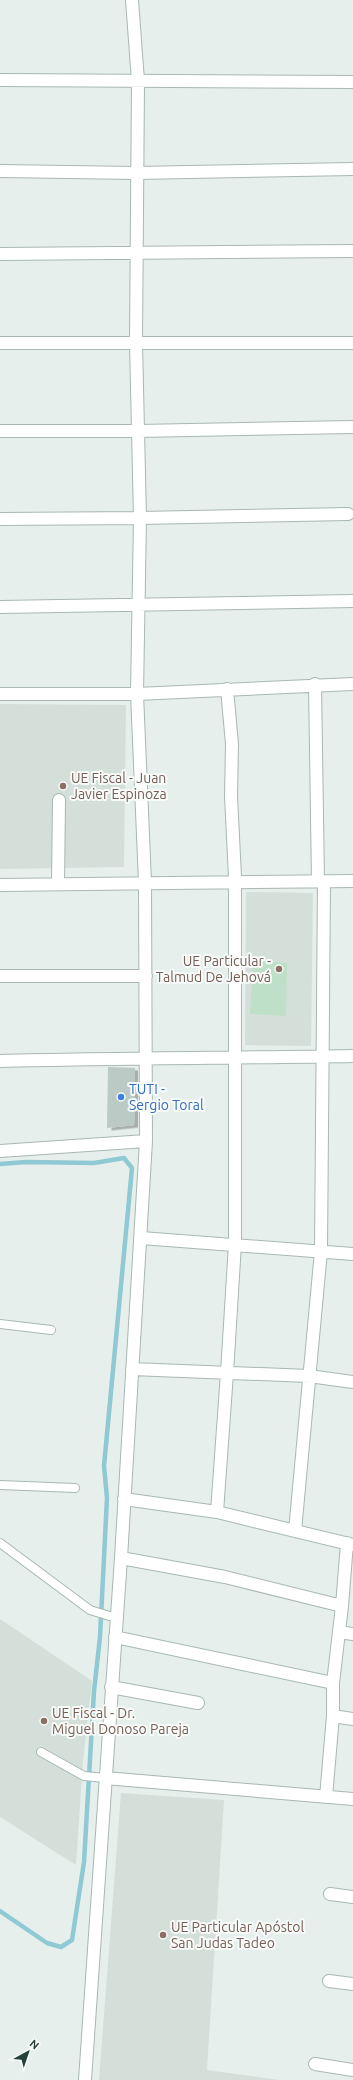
<svg xmlns="http://www.w3.org/2000/svg" width="353" height="2080" font-family="Ubuntu,sans-serif">
<style>
.built{fill:#d4dfda}
.green{fill:#bfe0c8}
.lines{fill:none;stroke-linecap:round;stroke-linejoin:round}
.stream{stroke:#8ec9d4;stroke-width:4.5}
.building{fill:#bbcac4;filter:url(#shadow)}
.lane-casing{stroke:#a8b8b2;stroke-width:10}
.street-casing{stroke:#a8b8b2;stroke-width:14}
.lane{stroke:#fff;stroke-width:8}
.street{stroke:#fff;stroke-width:12}
.education-dot{fill:#8d6e63;stroke:#f7fbf9;stroke-width:1.5}
.shop-dot{fill:#3f7fe0;stroke:#f7fbf9;stroke-width:1.5}
.labels{text-anchor:middle;stroke-width:4;stroke-linejoin:round;paint-order:stroke}
.education-label{font-size:14px;fill:#785e54;stroke:#f7fbf9;text-anchor:start}
.shop-label{font-size:14px;fill:#366cbe;stroke:#f7fbf9;text-anchor:start}
</style>
<defs>
<filter id="shadow"><feDropShadow dx="4.5" dy="2.5" stdDeviation="0" flood-color="#0004"/></filter>
</defs>
<rect width="100%" height="100%" fill="#e6efeb"/>
<path class="built" d="M0,704L126,705L124,867L0,869Z
M246,892L313,893L311,1046L245,1045Z
M0,1619L92,1681L83,1761L76,1865L0,1817Z
M121,1793L224,1800L207,2070L279,2080H99Z"/>
<path class="green" d="M253,960L287,963L286,1016L250,1014Z"/>
<g class="lines">
<path class="stream" d="M0,1164L26,1162L94,1163L124,1158L132,1168L104,1466L107,1498L100,1637L94,1691L84,1862L72,1940L61,1947L47,1943L0,1911"/>
</g>
<path class="building" d="M108,1067L135,1068L134,1125L107,1128Z"/>
<g class="lines">
<g class="lane-casing">
<path id="lane" d="M0,1324L51,1330
M0,1485L75,1488
M0,1543L90,1610L116,1618
M41,1752L84,1776L105,1778"/>
</g>
<g class="street-casing">
<path id="street" d="M0,80L353,82
M0,171L136,173L353,169
M0,254L353,251
M0,343H353
M0,431H138L353,427
M0,519L140,518L348,514
M0,607L353,601
M315,684L318,881
M0,694H137L353,684
M58,884L59,800
M0,885L353,881
M0,976H146
M0,1061C118,1058 235,1058 353,1056
M0,1151L146,1141
M141,1238L353,1254
M132,1369L309,1376L353,1382
M124,1499L217,1512L353,1545
M217,1512L227,1373L235,1244V877L231,796L232,744L227,689
M295,1531L321,1251L324,882
M121,1558L225,1577L342,1606
M339,1632L353,1634
M115,1637L333,1683
M111,1687L198,1703
M333,1716L353,1719
M105,1778L353,1799
M326,1797L333,1716V1683L342,1606L347,1543
M330,1894L353,1897
M329,1981L353,1984
M315,2064L353,2070
M85,2080L121,1558L146,1141L145,882L137,694L140,518L136,343L138,81L132,0"/>
</g>
<use href="#lane" class="lane"/>
<use href="#street" class="street"/>
</g>
<g class="education-dot">
<circle cx="63" cy="786" r="4"/>
<circle cx="279" cy="969" r="4"/>
<circle cx="44" cy="1721" r="4"/>
<circle cx="163" cy="1935" r="4"/>
</g>
<circle class="shop-dot" cx="121" cy="1097" r="4"/>
<g class="labels">
<g class="education-label">
<text x="71" y="783">UE Fiscal - Juan<tspan x="71" dy="16">Javier Espinoza</tspan></text>
<text x="271" y="966" text-anchor="end">UE Particular -<tspan x="271" dy="16">Talmud De Jehová</tspan></text>
<text x="52" y="1718">UE Fiscal - Dr.<tspan x="52" dy="16">Miguel Donoso Pareja</tspan></text>
<text x="171" y="1932">UE Particular Apóstol<tspan x="171" dy="16">San Judas Tadeo</tspan></text>
</g>
<g class="shop-label">
<text x="129" y="1094">TUTI -<tspan x="129" dy="16">Sergio Toral</tspan></text>
</g>
</g>
<g transform="translate(28 2052) rotate(40)" stroke="#f7fbf9" stroke-width="3" paint-order="stroke">
<path d="M0-3L7 15L0 10L-7 15Z" fill="#24423a"/>
<text y="-6" font-size="11" font-weight="bold" text-anchor="middle" fill="#24423a">N</text>
</g>
</svg>
